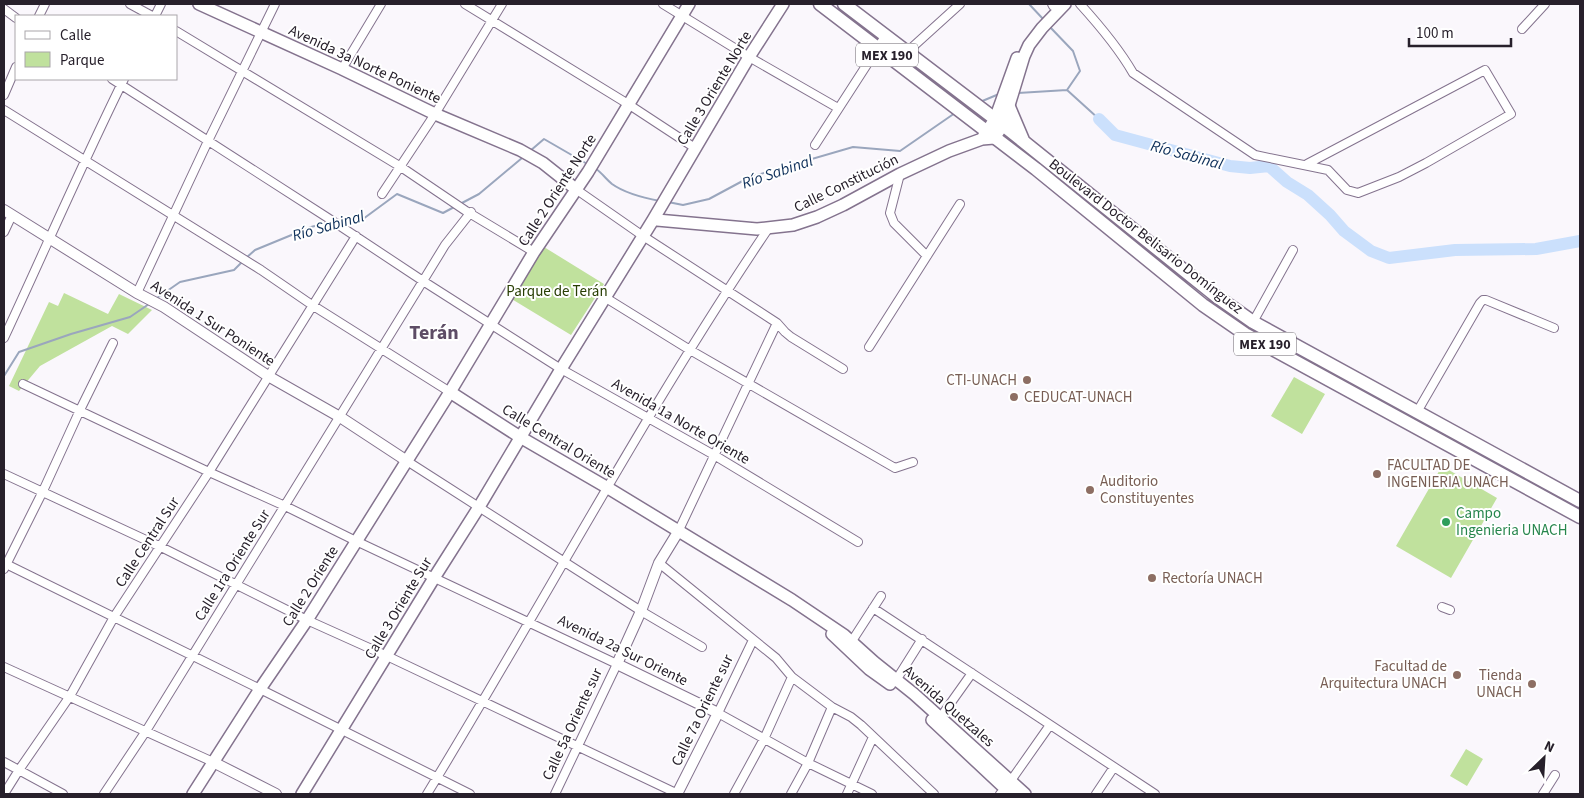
<svg xmlns="http://www.w3.org/2000/svg" width="1584" height="798" font-family="'Source Sans 3',sans-serif">
<style>
.green{fill:#c0e19d}
.lines{fill:none;stroke-linecap:round;stroke-linejoin:round}
.stream{stroke:#9aa6bd;stroke-width:2}
.river{stroke:#cbe0fc;stroke-width:12}
.minor-casing{stroke:#84738e;stroke-width:10}
.tertiary-casing{stroke:#84738e;stroke-width:12}
.secondary-casing{stroke:#84738e;stroke-width:14}
.primary-casing{stroke:#84738e;stroke-width:15}
.minor{stroke:#fff;stroke-width:8}
.tertiary{stroke:#fff;stroke-width:10}
.secondary{stroke:#fff;stroke-width:11}
.primary{stroke:#fff;stroke-width:12}
.education-dot{fill:#8d6e63;stroke:#fff;stroke-width:2}
.leisure-dot{fill:#2e9e5b;stroke:#fff;stroke-width:2}
.labels{text-anchor:middle;stroke-width:4;stroke-linejoin:round;paint-order:stroke}
.shield{fill:#fff;stroke:#68636b;stroke-width:1}
.shield-label{font-size:14px;font-weight:bold;fill:#27202b}
.street-label{font-size:15px;fill:#27202b;stroke:#fff}
.park-label{font-size:15px;fill:#283e03;stroke:#fff}
.education-label{font-size:15px;fill:#785e54;stroke:#fff;text-anchor:start}
.leisure-label{font-size:15px;fill:#27864d;stroke:#fff;text-anchor:start}
.water-label{font-size:16px;font-style:italic;fill:#0d2f59;stroke:#fff}
.district-label{font-size:20px;font-weight:bold;fill:#5e4d66;stroke:#fff}
</style>
<rect width="100%" height="100%" fill="#faf7fc"/>
<path class="green" d="M544,247L604,284L571,335L510,298Z
M64,293L108,314L119,294L152,310L128,334L112,326L40,366L19,391L9,386L49,302L58,306Z
M1294,377L1325,394L1302,434L1271,416Z
M1442,466L1497,498L1451,578L1396,546Z
M1466,749L1483,759L1467,786L1450,776Z"/>
<g class="lines">
<path class="stream" d="M1029,4L1044,20
M1049,26L1073,51L1080,71L1067,90
M1018,93L1067,90L1099,119
M980,102L999,94
M530,151L544,139L589,165
M595,168C602,173 606,179 612,184C626,194 644,198 660,201
M668,202L683,205L709,199L750,177L853,147L900,151L955,113
M460,204L479,194L522,158
M337,220L363,219L397,194L443,213L456,206
M246,258L255,250L311,227L330,222
M157,298L180,282L234,270L242,262
M4,376L19,352L71,334L130,317L149,304"/>
<path class="river" d="M1099,119L1115,135L1230,166L1250,168L1269,166L1287,182L1308,195L1330,215L1344,231L1371,251L1389,258L1455,250L1536,249L1580,241"/>
<g class="minor-casing">
<path id="minor" d="M130,4L152,16
M465,4L628,104L695,148
M663,4L749,57L838,108
M1052,4L1053,6
M1080,4C1100,26 1118,47 1133,73L1255,155L1328,170L1347,190L1358,193L1399,177L1426,163L1511,114L1485,70L1307,164
M4,9L16,18
M39,16L45,4
M155,16L161,4
M1522,29L1545,4
M176,31L401,167L466,211L534,252
M907,52L960,4
M342,69L381,4
M112,79L328,218L423,281L561,369L714,455L858,542
M4,95L16,67
M4,110L261,270L312,305L450,392
M815,145L886,35
M900,174L890,213L894,223L927,256
M577,190L643,236L777,323L785,332L791,337L843,369
M382,194L435,114L502,4
M4,232L12,215
M137,293L208,141L275,4
M606,298L690,350L895,468L913,462
M1253,322L1293,250
M4,338C44,252 82,164 124,79
M869,347L960,204
M23,384L209,472L285,506L356,541L617,664L555,794
M1417,412L1480,303L1483,300H1486L1554,328
M407,461L641,611L702,647
M4,474L161,547L307,620L387,656L678,794
M678,532L777,323
M4,563L260,689L470,794
M659,563L776,658L792,677L832,707L851,717L861,725L934,794
M4,569L43,491L80,410L113,343
M1442,607L1450,610
M873,608L1155,794
M753,640L718,713L808,763L872,794
M850,644L881,596
M4,667L213,762
M895,682L922,639
M940,718L972,673
M4,762L63,794
M4,794L19,770L70,696L114,617L209,472L356,236
M104,794L146,731L423,281L445,245L471,212
M427,794C542,606 645,411 768,229
M734,794L764,739L792,677
M791,794L808,763L832,707
M847,794L873,737
M1000,794L1005,789L1050,725
M1096,794L1114,767
M1543,794L1555,775"/>
</g>
<g class="tertiary-casing">
<path id="tertiary" d="M4,210L137,293L164,307L268,376L340,417L407,461
M213,762L276,794
M677,794L718,713L617,664L641,611L659,563L678,532"/>
</g>
<g class="secondary-casing">
<path id="secondary" d="M199,4L342,69L435,114L520,150L543,163L577,190
M983,137L995,119L1017,58
M657,220L757,229L793,225L817,217L843,205L900,174L949,151L982,139L994,138L1003,125L1024,56L1029,45L1042,28L1065,4
M450,392L520,437L608,488L792,600L844,635L874,662L914,694L1025,794
M832,634L869,669L890,684
M932,720L1011,794
M193,794L260,689L307,620L450,392L534,252L588,172L689,4
M302,794L434,578L479,507L561,369L653,220L749,57L783,4"/>
</g>
<g class="primary-casing">
<path id="primary" d="M820,4L1036,169L1203,305L1245,334L1580,517
M844,4L1003,125L1216,296L1253,322L1580,501
M1009,107L1023,140"/>
</g>
<use href="#minor" class="minor"/>
<use href="#tertiary" class="tertiary"/>
<use href="#secondary" class="secondary"/>
<use href="#primary" class="primary"/>
</g>
<g class="education-dot">
<circle cx="1027" cy="380" r="5"/>
<circle cx="1014" cy="397" r="5"/>
<circle cx="1377" cy="474" r="5"/>
<circle cx="1090" cy="490" r="5"/>
<circle cx="1152" cy="578" r="5"/>
<circle cx="1457" cy="675" r="5"/>
<circle cx="1532" cy="684" r="5"/>
</g>
<circle class="leisure-dot" cx="1446" cy="522" r="5"/>
<g class="labels">
<g class="shield">
<rect x="856" y="43.5" width="62" height="23" rx="4"/>
<rect x="1234" y="332.5" width="62" height="23" rx="4"/>
</g>
<g class="shield-label">
<text x="887" y="60">MEX 190</text>
<text x="1265" y="349">MEX 190</text>
</g>
<g class="street-label">
<text transform="translate(365 64) rotate(25)" y="5">Avenida 3a Norte Poniente</text>
<text transform="translate(714 88) rotate(-59)" y="5">Calle 3 Oriente Norte</text>
<text transform="translate(846 183) rotate(-26)" y="5">Calle Constitución</text>
<text transform="translate(557 190) rotate(-57)" y="5">Calle 2 Oriente Norte</text>
<text transform="translate(1146 236) rotate(38)" y="5">Boulevard Doctor Belisario Domínguez</text>
<text transform="translate(213 323) rotate(33)" y="5">Avenida 1 Sur Poniente</text>
<text transform="translate(681 421) rotate(30)" y="5">Avenida 1a Norte Oriente</text>
<text transform="translate(559 441) rotate(31)" y="5">Calle Central Oriente</text>
<text transform="translate(147 542) rotate(-57)" y="5">Calle Central Sur</text>
<text transform="translate(232 565) rotate(-58)" y="5">Calle 1ra Oriente Sur</text>
<text transform="translate(310 586) rotate(-58)" y="5">Calle 2 Oriente</text>
<text transform="translate(398 608) rotate(-59)" y="5">Calle 3 Oriente Sur</text>
<text transform="translate(623 650) rotate(26)" y="5">Avenida 2a Sur Oriente</text>
<text transform="translate(949 706) rotate(41)" y="5">Avenida Quetzales</text>
<text transform="translate(702 710) rotate(-64)" y="5">Calle 7a Oriente sur</text>
<text transform="translate(572 724) rotate(-65)" y="5">Calle 5a Oriente sur</text>
</g>
<g class="park-label">
<text x="557" y="296">Parque de Terán</text>
</g>
<g class="education-label">
<text x="1017" y="385" text-anchor="end">CTI-UNACH</text>
<text x="1024" y="402">CEDUCAT-UNACH</text>
<text x="1387" y="470">FACULTAD DE<tspan x="1387" dy="17">INGENIERIA UNACH</tspan></text>
<text x="1100" y="486">Auditorio<tspan x="1100" dy="17">Constituyentes</tspan></text>
<text x="1162" y="583">Rectoría UNACH</text>
<text x="1447" y="671" text-anchor="end">Facultad de<tspan x="1447" dy="17">Arquitectura UNACH</tspan></text>
<text x="1522" y="680" text-anchor="end">Tienda<tspan x="1522" dy="17">UNACH</tspan></text>
</g>
<g class="leisure-label">
<text x="1456" y="518">Campo<tspan x="1456" dy="17">Ingenieria UNACH</tspan></text>
</g>
<g class="water-label">
<text transform="translate(1187 154) rotate(15)" y="6">Río Sabinal</text>
<text transform="translate(777 171) rotate(-19)" y="6">Río Sabinal</text>
<text transform="translate(328 225) rotate(-16)" y="6">Río Sabinal</text>
</g>
<g class="district-label">
<text x="434" y="339">Terán</text>
</g>
</g>
<rect width="1584" height="798" fill="none" stroke="#27202b" stroke-width="10"/>
<rect x="15" y="15" width="162" height="65" fill="#ffffff" stroke="#a9a6aa"/>
<rect x="25" y="31" width="25" height="8" fill="#ffffff" stroke="#a9a6aa"/>
<text x="60" y="40" font-size="15" fill="#27202b">Calle</text>
<rect x="25" y="52" width="25" height="15" fill="#c0e19d" stroke="#a9a6aa"/>
<text x="60" y="65" font-size="15" fill="#27202b">Parque</text>
<g transform="translate(1544 758) rotate(25)" stroke="#ffffff" stroke-width="4" paint-order="stroke">
<path d="M0-4L9 19L0 12L-9 19Z" fill="#27202b"/>
<text y="-8" font-size="14" font-weight="bold" text-anchor="middle" fill="#27202b">N</text>
</g>
<path d="M1409 38v8h102v-8" fill="none" stroke="#27202b" stroke-width="2.5"/>
<text x="1416" y="38" font-size="15" fill="#27202b" stroke="#ffffff" stroke-width="4" paint-order="stroke">100 m</text>
</svg>
